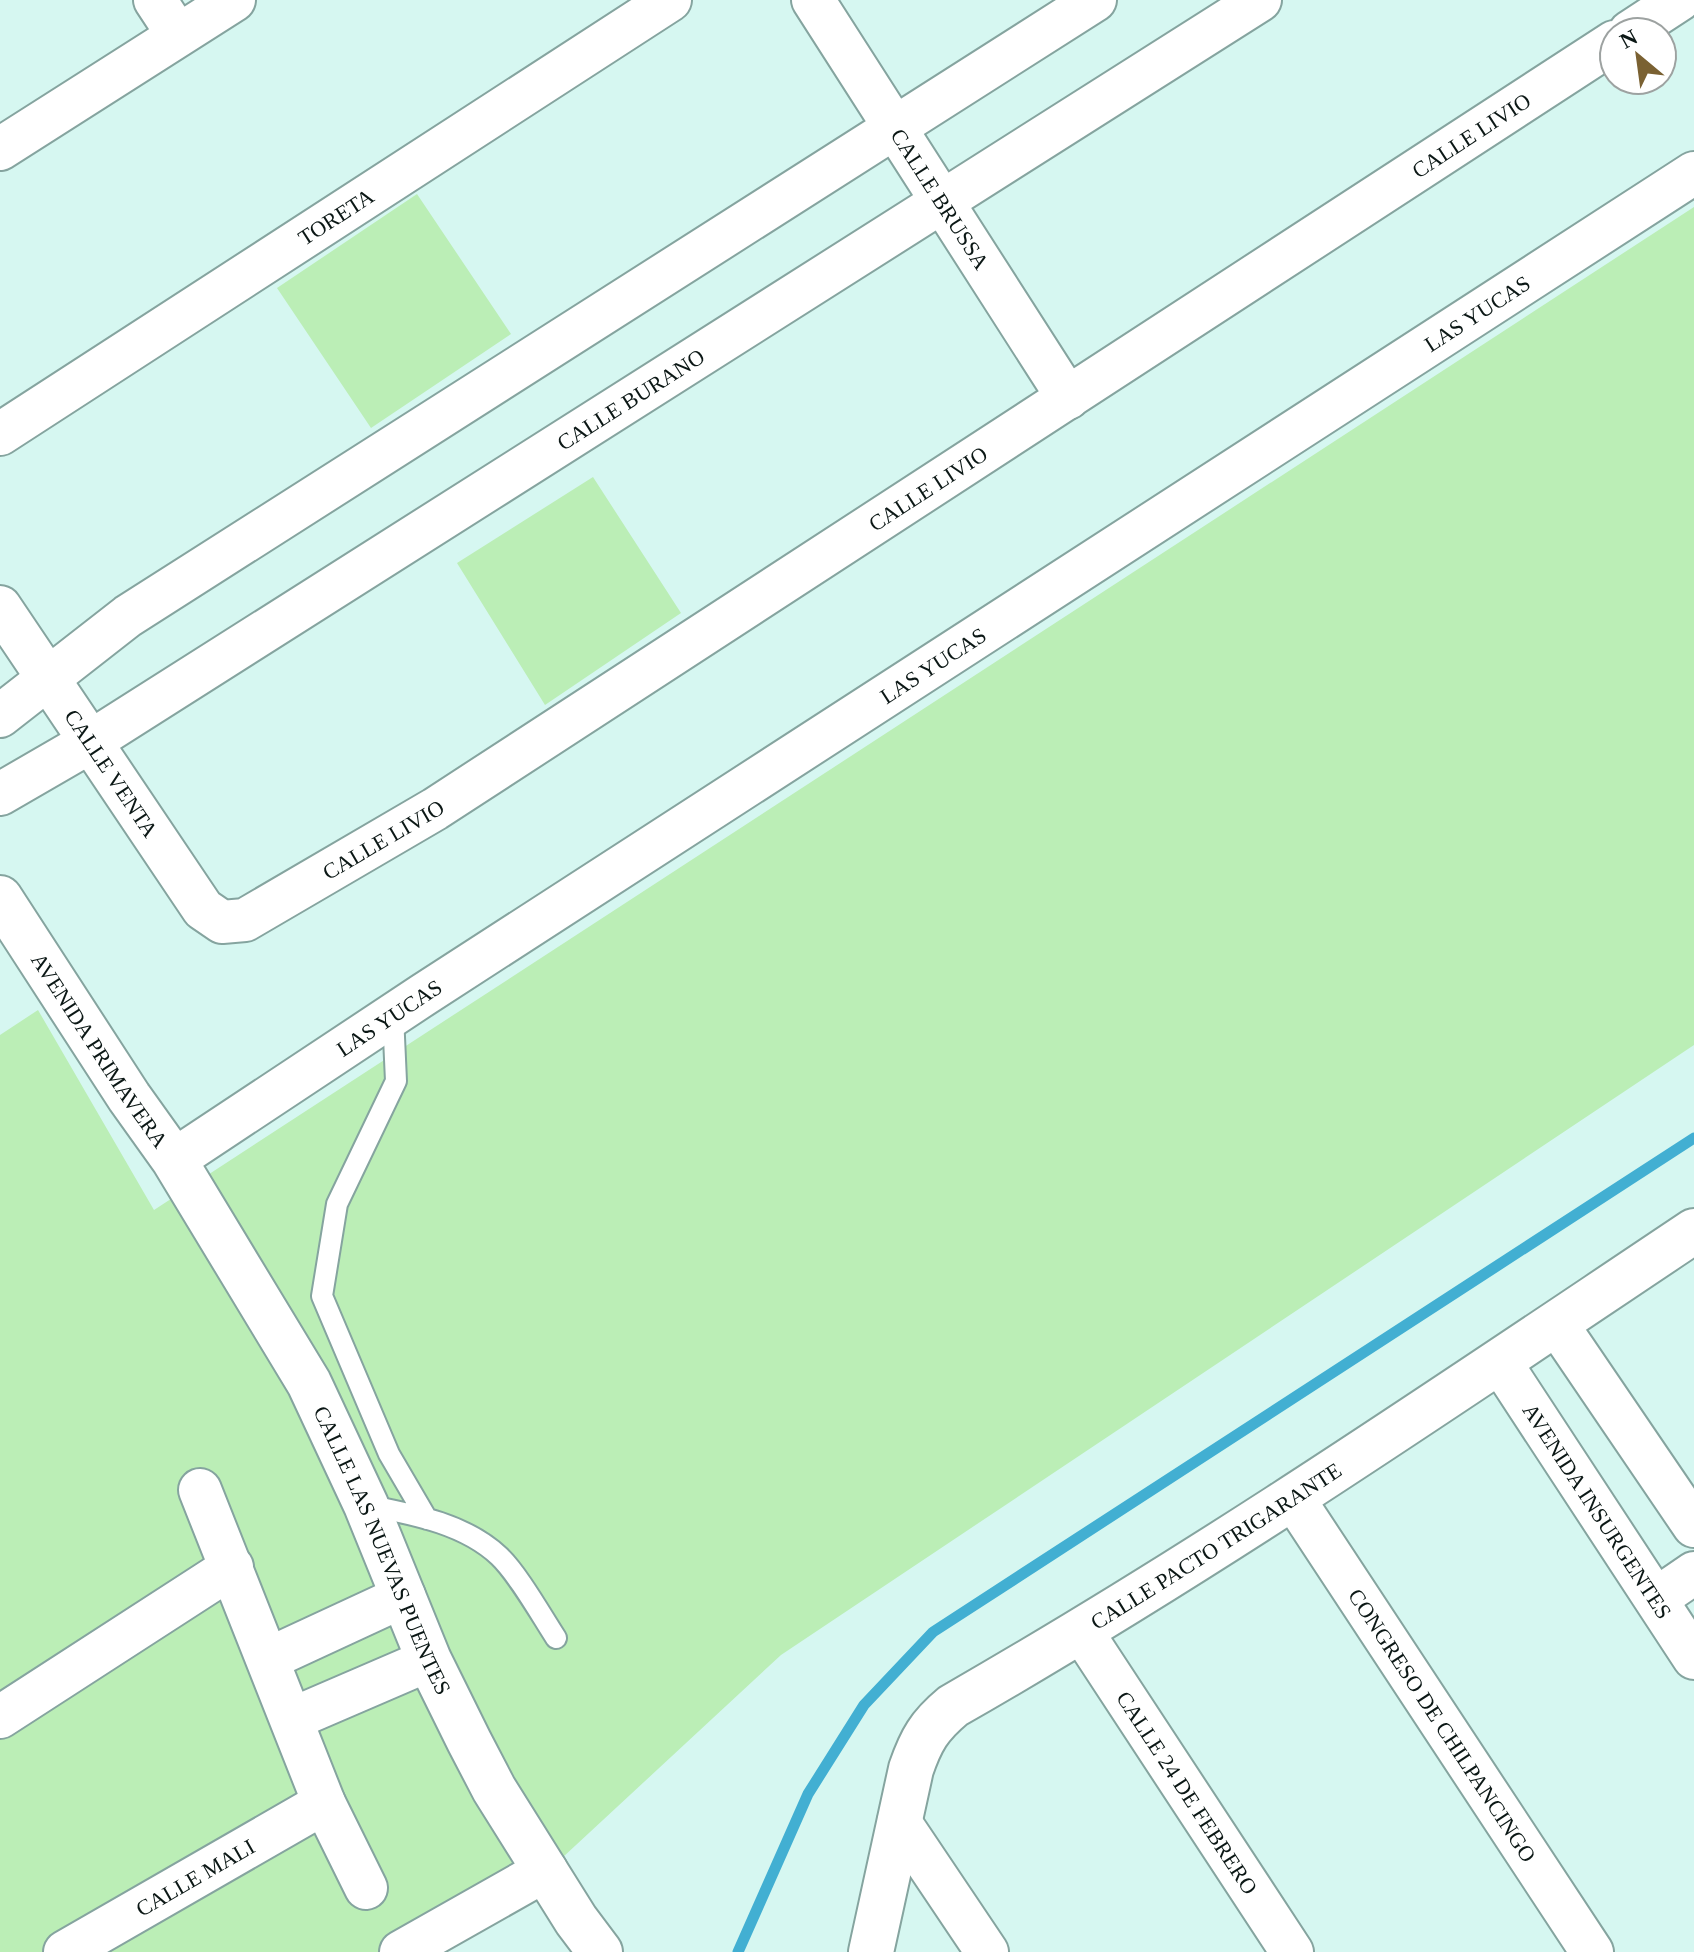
<svg xmlns="http://www.w3.org/2000/svg" width="1694" height="1952" font-family="Georgia,serif">
<style>
.green{fill:#bbeeb6}
.lines{fill:none;stroke-linecap:round;stroke-linejoin:round}
.stream{stroke:#42afd2;stroke-width:11}
.lane-casing{stroke:#85a49f;stroke-width:24}
.street-casing{stroke:#85a49f;stroke-width:46}
.secondary-casing{stroke:#85a49f;stroke-width:48}
.lane{stroke:#fff;stroke-width:20}
.street{stroke:#fff;stroke-width:42}
.secondary{stroke:#fff;stroke-width:44}
.labels{text-anchor:middle;stroke-width:7;stroke-linejoin:round;paint-order:stroke}
.street-label{font-size:22px;fill:#0b1715;stroke:#fff}
</style>
<rect width="100%" height="100%" fill="#d6f7f1"/>
<path class="green" d="M417,194L511,334L371,428L277,288Z
M1694,207V1045L781,1655L521,1896L420,1952H0V1035L38,1010L154,1210Z
M593,477L681,613L545,705L457,563Z"/>
<g class="lines">
<path class="stream" d="M738,1952L808,1794L864,1705L933,1632L1694,1138"/>
<g class="lane-casing">
<path id="lane" d="M393,1015L396,1081L337,1204L322,1296L389,1454L427,1519
M366,1505C411,1514 464,1523 499,1556C518,1574 541,1615 556,1638"/>
</g>
<g class="street-casing">
<g id="street">
<path d="M155,0L178,35"/>
<path id="s1" d="M813,0L1068,398"/>
<path d="M1630,32L1679,0"/>
<path d="M0,149L234,0"/>
<path id="s2" d="M0,434L670,0"/>
<path id="s3" d="M0,607L203,909L222,922L245,920L435,809L1614,42"/>
<path d="M0,716L128,616L1095,0"/>
<path id="s4" d="M0,794L90,742L1260,0"/>
<path id="s5" d="M174,1160L423,995L1694,173"/>
<path d="M1556,1323L1694,1526"/>
<path id="s6" d="M1500,1362L1694,1658"/>
<path d="M200,1490L324,1803L366,1888"/>
<path id="s7" d="M1293,1498L1592,1952"/>
<path d="M1656,1599L1694,1573"/>
<path id="s8" d="M1082,1632L1292,1952"/>
<path d="M268,1659L404,1596"/>
<path d="M0,1717L232,1567"/>
<path d="M292,1719L429,1660"/>
<path d="M899,1821L987,1952"/>
<path id="s9" d="M65,1952L324,1803"/>
<path d="M401,1952L546,1870"/>
</g>
</g>
<g class="secondary-casing">
<g id="secondary">
<path id="s10" d="M0,898L129,1097L174,1160L309,1383L366,1505L429,1660L469,1741L494,1789L576,1920L600,1952"/>
<path id="s11" d="M871,1952L911,1769C921,1740 929,1726 953,1706C1208,1560 1450,1394 1694,1231"/>
</g>
</g>
<use href="#lane" class="lane"/>
<use href="#street" class="street"/>
<use href="#secondary" class="secondary"/>
</g>
<g class="labels">
<g class="street-label">
<text dy="8" stroke="none"><textPath href="#s3" startOffset="1866">CALLE LIVIO</textPath></text>
<text dy="8" stroke="none"><textPath href="#s1" startOffset="236">CALLE BRUSSA</textPath></text>
<text dy="8" stroke="none"><textPath href="#s2" startOffset="400">TORETA</textPath></text>
<text dy="8" stroke="none"><textPath href="#s5" startOffset="1554">LAS YUCAS</textPath></text>
<text dy="8" stroke="none"><textPath href="#s4" startOffset="744">CALLE BURANO</textPath></text>
<text dy="8" stroke="none"><textPath href="#s3" startOffset="1218">CALLE LIVIO</textPath></text>
<text dy="8" stroke="none"><textPath href="#s5" startOffset="906">LAS YUCAS</textPath></text>
<text dy="8" stroke="none"><textPath href="#s3" startOffset="200">CALLE VENTA</textPath></text>
<text dy="8" stroke="none"><textPath href="#s3" startOffset="570">CALLE LIVIO</textPath></text>
<text dy="8" stroke="none"><textPath href="#s5" startOffset="258">LAS YUCAS</textPath></text>
<text dy="8" stroke="none"><textPath href="#s10" startOffset="182">AVENIDA PRIMAVERA</textPath></text>
<text dy="8" stroke="none"><textPath href="#s6" startOffset="178">AVENIDA INSURGENTES</textPath></text>
<text dy="8" stroke="none"><textPath href="#s11" startOffset="572">CALLE PACTO TRIGARANTE</textPath></text>
<text dy="8" stroke="none"><textPath href="#s10" startOffset="758">CALLE LAS NUEVAS PUENTES</textPath></text>
<text dy="8" stroke="none"><textPath href="#s7" startOffset="272">CONGRESO DE CHILPANCINGO</textPath></text>
<text dy="8" stroke="none"><textPath href="#s8" startOffset="192">CALLE 24 DE FEBRERO</textPath></text>
<text dy="8" stroke="none"><textPath href="#s9" startOffset="150">CALLE MALI</textPath></text>
</g>
</g>
<g transform="translate(1638 56) rotate(331)"><circle r="38" fill="#ffffff" stroke="#9da2a1" stroke-width="2"/>
<path d="M0-6L14 30L0 20L-14 30Z" fill="#7a6132"/>
<text y="-12" font-size="22" font-weight="bold" text-anchor="middle" fill="#0b1715">N</text>
</g>
</svg>
